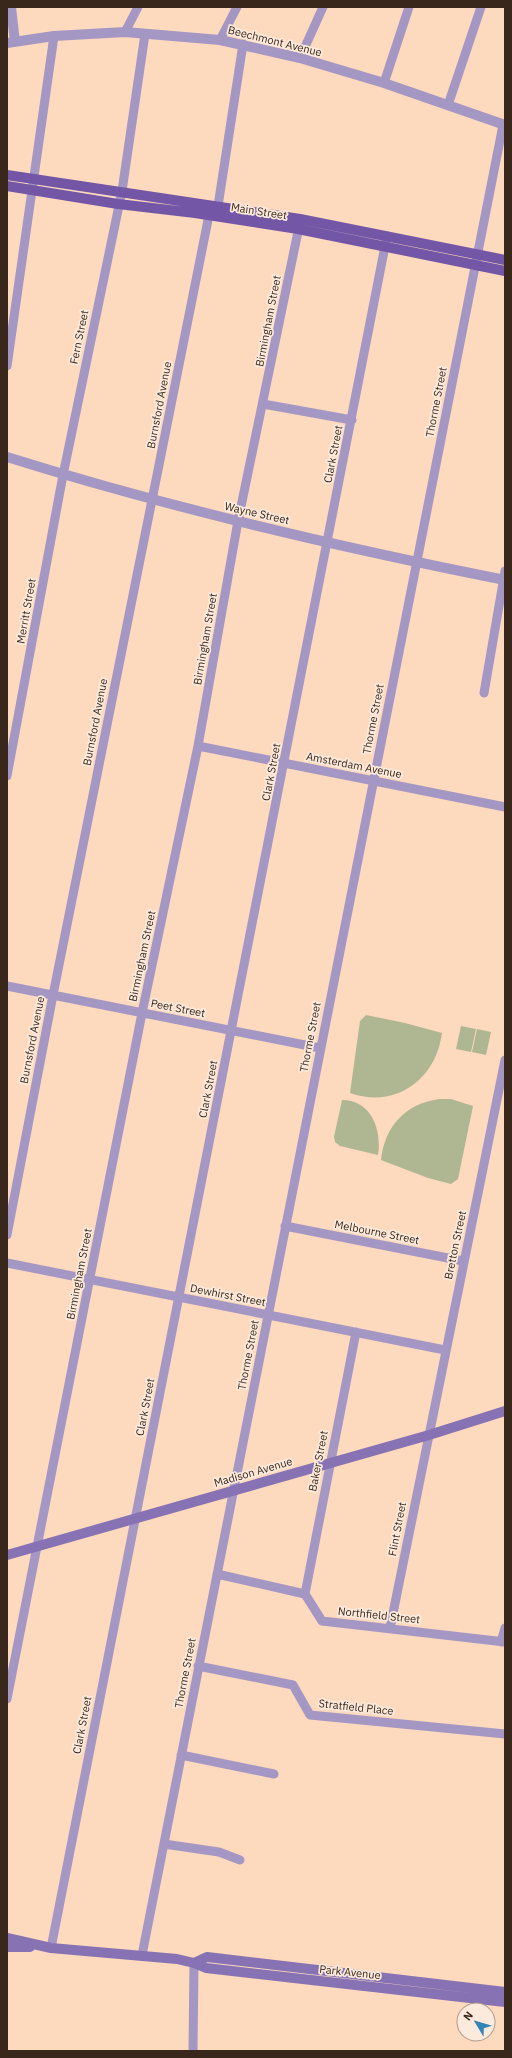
<svg xmlns="http://www.w3.org/2000/svg" width="512" height="2058" font-family="'IBM Plex Sans',sans-serif">
<style>
.green{fill:#aeb791}
.lines{fill:none;stroke-linecap:round;stroke-linejoin:round}
.minor{stroke:#a497c3;stroke-width:9}
.tertiary{stroke:#a497c3;stroke-width:10}
.secondary{stroke:#8772b3;stroke-width:10}
.primary{stroke:#7356a6;stroke-width:10}
.labels{text-anchor:middle;stroke-width:3.5;stroke-linejoin:round;paint-order:stroke}
.street-label{font-size:11px;fill:#38271a;stroke:#fceadd}
</style>
<rect width="100%" height="100%" fill="#fdd9be"/>
<path class="green" d="M366,1015L405,1023L442,1033C436,1080 395,1109 350,1093L360,1021Z
M461,1026L476,1029L471,1052L456,1049Z
M477,1029L491,1032L486,1055L472,1052Z
M439,1099H451L473,1106L458,1179L451,1184L428,1178L381,1160C385,1126 405,1104 439,1099Z
M342,1100C372,1100 382,1131 378,1155L340,1146L335,1142L334,1137Z"/>
<g class="lines">
<path class="minor" d="M125,32L138,7
M220,40L237,7
M300,58L323,7
M384,83L409,7
M448,105L481,7
M7,366L54,36
M263,404L352,420
M484,693L505,571
M198,746L505,807
M7,776L63,475L122,191L145,34
M7,986L320,1048
M285,1226L463,1261
M7,1235L53,995L209,215L218,206L243,44
M7,1263L445,1350
M217,1574L305,1594L322,1621L505,1642
M305,1594L356,1332
M390,1628L505,1060
M501,1642L505,1628
M198,1666L293,1685L310,1715L505,1734
M7,1699L142,1013L198,746L238,521L300,222
M181,1755L274,1774
M164,1844L219,1852L240,1860
M51,1948L387,236
M142,1955L503,125
M193,2051L194,1963"/>
<path class="tertiary" d="M11,7L15,42
M7,43L54,36L125,32L220,40L300,58L384,83L505,125
M7,457C170,508 338,547 505,580"/>
<path class="secondary" d="M7,1555L429,1435L505,1411
M7,1938L51,1948L177,1959L194,1963L206,1968L505,2002
M7,1947H30
M194,1963L207,1957L505,1992"/>
<path class="primary" d="M7,175L300,219L505,260
M7,186L118,204L195,213L298,229L505,271"/>
</g>
<g class="labels">
<g class="street-label">
<text transform="translate(275 41) rotate(14)" y="4">Beechmont Avenue</text>
<text transform="translate(259 211) rotate(9)" y="4">Main Street</text>
<text transform="translate(268 321) rotate(-79)" y="4">Birmingham Street</text>
<text transform="translate(79 337) rotate(-78)" y="4">Fern Street</text>
<text transform="translate(436 402) rotate(-79)" y="4">Thorme Street</text>
<text transform="translate(159 405) rotate(-79)" y="4">Burnsford Avenue</text>
<text transform="translate(333 454) rotate(-79)" y="4">Clark Street</text>
<text transform="translate(257 513) rotate(13)" y="4">Wayne Street</text>
<text transform="translate(26 611) rotate(-80)" y="4">Merritt Street</text>
<text transform="translate(205 639) rotate(-80)" y="4">Birmingham Street</text>
<text transform="translate(373 719) rotate(-79)" y="4">Thorme Street</text>
<text transform="translate(95 722) rotate(-79)" y="4">Burnsford Avenue</text>
<text transform="translate(354 765) rotate(11)" y="4">Amsterdam Avenue</text>
<text transform="translate(271 772) rotate(-79)" y="4">Clark Street</text>
<text transform="translate(142 956) rotate(-78)" y="4">Birmingham Street</text>
<text transform="translate(178 1008) rotate(11)" y="4">Peet Street</text>
<text transform="translate(310 1037) rotate(-79)" y="4">Thorme Street</text>
<text transform="translate(32 1040) rotate(-79)" y="4">Burnsford Avenue</text>
<text transform="translate(208 1089) rotate(-79)" y="4">Clark Street</text>
<text transform="translate(377 1232) rotate(11)" y="4">Melbourne Street</text>
<text transform="translate(455 1245) rotate(-78)" y="4">Bretton Street</text>
<text transform="translate(79 1274) rotate(-79)" y="4">Birmingham Street</text>
<text transform="translate(228 1295) rotate(11)" y="4">Dewhirst Street</text>
<text transform="translate(248 1355) rotate(-79)" y="4">Thorme Street</text>
<text transform="translate(145 1407) rotate(-79)" y="4">Clark Street</text>
<text transform="translate(318 1461) rotate(-79)" y="4">Baker Street</text>
<text transform="translate(253 1472) rotate(-16)" y="4">Madison Avenue</text>
<text transform="translate(397 1529) rotate(-79)" y="4">Flint Street</text>
<text transform="translate(379 1615) rotate(6)" y="4">Northfield Street</text>
<text transform="translate(185 1673) rotate(-79)" y="4">Thorme Street</text>
<text transform="translate(356 1707) rotate(6)" y="4">Stratfield Place</text>
<text transform="translate(82 1725) rotate(-79)" y="4">Clark Street</text>
<text transform="translate(350 1972) rotate(6)" y="4">Park Avenue</text>
</g>
</g>
<rect width="512" height="2058" fill="none" stroke="#38271a" stroke-width="16"/>
<g transform="translate(476 2022) rotate(308)"><circle r="19" fill="#fceadd" stroke="#ae9c8f"/>
<path d="M0-3L7 15L0 10L-7 15Z" fill="#3385b6"/>
<text y="-6" font-size="11" font-weight="bold" text-anchor="middle" fill="#38271a">N</text>
</g>
</svg>
